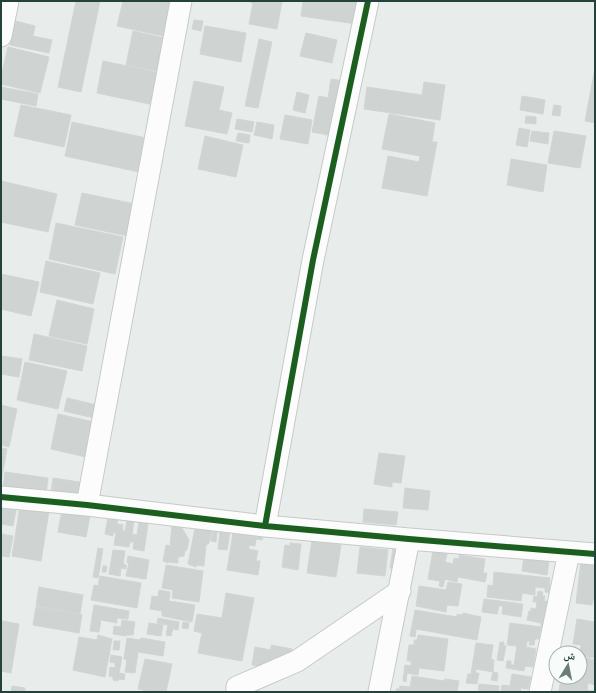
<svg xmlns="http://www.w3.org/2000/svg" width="596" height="693" font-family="'Fira Sans Condensed','Noto Naskh Arabic',sans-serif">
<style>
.building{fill:#cfd4d2;stroke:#d1d6d4}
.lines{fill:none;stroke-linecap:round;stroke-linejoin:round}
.street-casing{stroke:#c5cac8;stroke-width:23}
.street{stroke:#fcfcfc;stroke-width:21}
.cycleway-casing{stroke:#f7fbf9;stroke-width:8}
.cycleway{stroke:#1b5e20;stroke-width:6}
</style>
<rect width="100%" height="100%" fill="#e8edeb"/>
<path class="building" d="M76,1H100L81,92L58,87Z
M123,1H165L175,3L168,37L117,26Z
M247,1H282L277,29L249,24L253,3Z
M303,1H359L356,24L301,16Z
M194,20L203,21L201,31L192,29Z
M15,21L35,26L33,36L52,40L49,53L10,45Z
M205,26L246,33L241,62L200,54Z
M133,31L169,39L163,72L126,65Z
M306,33L337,40L332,63L300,56Z
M259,39L272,42L258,108L245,106Z
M8,47L49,57L40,93L1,84V77Z
M103,61L161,73L154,105L97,93Z
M595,68V123L585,121Z
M331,79L344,81L334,136L312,132L319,96L328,98Z
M194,81L224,87L219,110L232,113L227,134L185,126Z
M424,82L445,85L440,120L364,109L367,87L422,95Z
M1,87L38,94L36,106L1,99Z
M297,92L309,95L305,113L293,110Z
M522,96L545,100L543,114L520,110Z
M21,105L71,115L64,147L14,136Z
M554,105L561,106L560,116L552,115Z
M389,114L435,123L432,142H437L427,196L382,188L388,156L419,162L420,156L382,149Z
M285,115L312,120L308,144L280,139Z
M526,116L536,117V124L525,123Z
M237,119L254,122L252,132L235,129Z
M72,122L146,138L139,172L65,156Z
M257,122L274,125L272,139L254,135Z
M519,128L530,130L527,147L516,145Z
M532,131L549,133L548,144L530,141Z
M554,131L586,136L580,168L548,163Z
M238,133L250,135L249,143L236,141Z
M205,136L243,145L236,177L198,169Z
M511,159L547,165L543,192L507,185Z
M1,181L57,194L48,232L1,222Z
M82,193L135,204L128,236L75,225Z
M56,223L123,237L115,274L49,259Z
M46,261L100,273L93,304L40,292Z
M1,274L39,282L31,316L1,309Z
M57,300L94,309L87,344L49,336Z
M34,334L87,346L82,371L29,360Z
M2,356L22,359L19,377L1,374V364Z
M25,362L67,371L58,409L17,400Z
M67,398L97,405L94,418L64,411Z
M1,405L17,409L9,447L1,445Z
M58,414L94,422L86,457L51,449Z
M1,448L7,449L1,482Z
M379,453L405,456L401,483L392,482V487L374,484Z
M5,472L48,478L46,494L3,487Z
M53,478L86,483L83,498L51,493Z
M405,488L430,491L428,510L403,508Z
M20,506L49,511L41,561L12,556Z
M1,507L16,510L13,526L1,524Z
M364,509L398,512L396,525L363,522Z
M62,510L90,515L86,537L58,532Z
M108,517L118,519L117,524L123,525L122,531H125L127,520L134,521L132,534L137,535L139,522L148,524L144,551L133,549L134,542H130L129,547L114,545L116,533H113V536L105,534Z
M172,526L182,528L189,540L187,550L185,551L184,556L178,557V563L169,562L168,563L163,561L166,545L170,546Z
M195,528L212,531L209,543L206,545L204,566L197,565L196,567L188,564Z
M220,531L230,532L227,550L218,549Z
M213,532H217L216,542L211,541Z
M233,533L263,537L262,540L256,539L255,546L249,545V549L258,551L256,561H260L258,575L227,570Z
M1,534L13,536L9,557L1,556Z
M312,540L341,545L336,577L307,573Z
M290,543L301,544L298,570L282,567L285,545L290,546Z
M360,547L388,550L385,576L357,573Z
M98,548L103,549L98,578L93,577Z
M393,548L404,549L402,569L390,568Z
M113,550L125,551L123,564L126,565V569L121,568L120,576L109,574Z
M433,551L447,554L445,562L453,564L454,558L459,559V555L485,559L483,573H487L485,582L458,577L457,582L445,579L443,587L439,586L440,581L428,579Z
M128,556L149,560L146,579L126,576L129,563H127Z
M524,556L549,560L547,575L522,571Z
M581,561L595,562V601L593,600L592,605L576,603Z
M166,565L203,571L199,602L172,598L173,590L162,588Z
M103,566H107L106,572H102Z
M494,572L550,578L549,593L545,592V588L535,587V595L522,593L521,601L487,597L488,585L493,586Z
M100,576L141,583L137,608L91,600L94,585L98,586Z
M448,582L462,584L458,606L447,605L446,612L416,606L419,586L446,590Z
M39,587L83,595L80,614L36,606Z
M159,590L170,592L169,601L195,605L192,622L162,616V611L150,609L152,596L158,597Z
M538,591L543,592L542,596H545L544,601L550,602L548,628L541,627V623L527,620L529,611H531V608L536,609L537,602H533L534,596L537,597Z
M226,593L254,598L242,661L198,653L202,633L194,631L197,614L222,618Z
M484,599L523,604L521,617L502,614L503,606H499L497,614L482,612Z
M94,605L129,611L128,619L117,618V623L101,620L99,632L90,631Z
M36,607L82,615L79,633L33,625Z
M415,610L457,617V614L462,615L463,613L481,617L477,640L416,629L415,637L410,636Z
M158,618L179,622L178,630L173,629L171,636L166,635L168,625L157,623Z
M577,619L595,622V658L580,656L581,645L573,644Z
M122,620L135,622L133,635H126V636L113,634L114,626L121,627Z
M2,621L19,624L11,673L1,671V627Z
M183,622L189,623L188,629L182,628Z
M149,623L163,625L161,636L147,634Z
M510,623L541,627L539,639H535L534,645H529L530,641H527L526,647L536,649L533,667L525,666L524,671L506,668L507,661H511V665H514L517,646L507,645Z
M98,635L112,639L105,677L73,670L79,637L97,640Z
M418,635L448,639L444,671L419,668L418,675L407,673L406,682L403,681L405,665L411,666V661H407L409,645H414V640H417Z
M127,638L140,640L141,638L165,642L163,656L138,652L135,673L125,672L127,660L124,659Z
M114,641H120L119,650H113Z
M500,642H504V646H506L503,661L497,660Z
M476,643L493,645L491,659L494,660L493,672L476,669L475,673H479L477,684L466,683L468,674H471Z
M271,645L292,649L290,660L277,658L275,669L252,665L255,647L271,650Z
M111,655L122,657L119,673L125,674L124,680L119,679L118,681L113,680V677L109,676L110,667L115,668V663L110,662Z
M580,657L595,660V685L588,683L587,690L594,691V692L559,691L560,684H563L564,680L561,679L562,677H580Z
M145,659L172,664L166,692H154L138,689Z
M493,672L498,673L497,681L491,680Z
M512,674L531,677L528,689L521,688L520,692H501L502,685L510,686Z
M412,676L444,681L445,679L459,681L457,692H396V689H399L400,686L410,687Z
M479,684L499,686V692L478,690Z
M12,686L25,688V692H11Z"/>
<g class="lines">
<g class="street-casing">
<path id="street" d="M1,36L8,1
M1,497L87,505L265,526L409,539L595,554
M87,505L181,1
M265,526L313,260L368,1
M237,692V687L297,661L400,591
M379,692L409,539
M540,692L569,552"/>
</g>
<use href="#street" class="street"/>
<g class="cycleway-casing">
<path id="cycleway" d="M1,497L87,505L265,526L409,539L595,554
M265,526L313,260L368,1"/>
</g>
<use href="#cycleway" class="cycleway"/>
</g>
<rect width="596" height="693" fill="none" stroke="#24423a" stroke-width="4"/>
<g transform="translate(568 665) rotate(10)"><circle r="19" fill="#f7fbf9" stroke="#a3b1ad"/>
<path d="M0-3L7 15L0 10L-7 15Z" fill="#697e78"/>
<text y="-6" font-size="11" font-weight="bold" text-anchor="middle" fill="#24423a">ش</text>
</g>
</svg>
